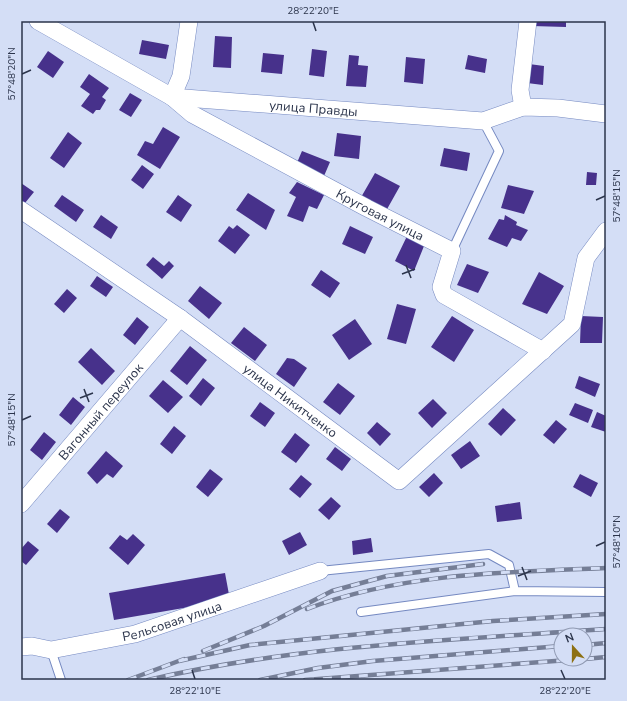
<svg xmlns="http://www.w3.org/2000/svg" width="627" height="701" font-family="'Nunito Sans',sans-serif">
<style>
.building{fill:#47318b}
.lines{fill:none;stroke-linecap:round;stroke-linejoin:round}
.lane-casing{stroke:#7589c1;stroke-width:10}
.street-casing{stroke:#7589c1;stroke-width:18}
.lane{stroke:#fff;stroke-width:8}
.street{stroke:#fff;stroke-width:17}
.rail-casing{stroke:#757e96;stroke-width:4.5}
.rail{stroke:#d4def6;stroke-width:3;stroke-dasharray:9;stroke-linecap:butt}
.ticks{fill:none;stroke:#2b344b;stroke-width:1.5}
.labels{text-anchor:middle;stroke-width:4;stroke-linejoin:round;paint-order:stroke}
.street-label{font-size:13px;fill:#2b344b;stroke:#d4def6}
.neatline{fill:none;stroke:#2b344b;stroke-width:1.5}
.ticks-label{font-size:10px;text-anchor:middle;fill:#2b344b}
</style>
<rect width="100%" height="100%" fill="#d4def6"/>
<path class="building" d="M532,21H566V27L532,26Z
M215,36L232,37L231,68L213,67Z
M142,40L169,45L166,59L139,54Z
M312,49L327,51L324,77L309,75Z
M48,51L64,62L53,78L37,67Z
M263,53L284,55L282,74L261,72Z
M349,55L359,56L358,65L368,66L366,87L346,86Z
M468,55L487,59L485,73L465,69Z
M406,57L425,59L423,84L404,82Z
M529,64L544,66L543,85L527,83Z
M89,74L109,88L102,97L106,100L100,110H96L93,114L81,106L90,94L80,87Z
M130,93L142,100L131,117L119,110Z
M163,127L180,137L160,169L137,155L145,141L153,144Z
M68,132L82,143L64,168L50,158Z
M337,133L361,136L359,159L334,156Z
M444,148L470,153L467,171L440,166Z
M302,151L330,162L324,176L296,165Z
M142,165L154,174L143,189L131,180Z
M587,172L597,173L596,185H586Z
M375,173L400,186L386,211L360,199Z
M297,182L324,195L317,209L309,206L303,222L287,216L296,197L289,193Z
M21,183L34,192L25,203L21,200Z
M508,185L534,191L524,214L501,208Z
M248,193L275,210L266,230L236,210Z
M62,195L84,210L76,222L54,206Z
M178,195L192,205L181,222L166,212Z
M101,215L118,227L111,239L93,227Z
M505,215L517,222L516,225L528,230L521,241L512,238L507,247L488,239L499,219L504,220Z
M237,225L250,235L235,254L218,241L229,226L233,229Z
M350,226L373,237L365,254L342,244Z
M408,234L426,241L414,271L395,261Z
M153,257L164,266L169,261L174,266L162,279L146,265Z
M467,264L489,272L478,293L457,285Z
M321,270L340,283L330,298L311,285Z
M539,272L564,286L547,314L522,304Z
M97,276L113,287L106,297L90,286Z
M200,286L222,303L209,319L188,301Z
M67,289L77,298L64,313L54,304Z
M397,304L416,309L406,344L387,339Z
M452,316L474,330L454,362L431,347Z
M581,316L603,317L602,343H580Z
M137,317L149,327L135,345L123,335Z
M355,319L372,344L349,360L332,335Z
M244,327L267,345L255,361L231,343Z
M190,346L207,360L187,385L170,371Z
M91,348L115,371L102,385L78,362Z
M287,358L294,359L307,368L294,387L276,374Z
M579,376L600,384L595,397L575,388Z
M203,378L215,388L201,406L189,396Z
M163,380L183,397L168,413L149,396Z
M338,383L355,396L340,415L323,402Z
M73,397L85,407L71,425L59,415Z
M433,399L447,413L432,428L418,413Z
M260,402L275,413L265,427L250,416Z
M575,403L593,410L588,423L569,415Z
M503,408L516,420L501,436L488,424Z
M597,412L606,416V432L591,427Z
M556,420L567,429L554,444L543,435Z
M377,422L391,434L380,446L367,433Z
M174,426L186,436L172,454L160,444Z
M44,432L56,442L42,460L30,450Z
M295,433L310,445L296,463L281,452Z
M470,441L480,456L461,469L451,455Z
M335,447L351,459L342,471L326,459Z
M106,451L123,466L113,478L107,474L97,484L87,473Z
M210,469L223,479L208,497L196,487Z
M434,473L443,483L429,497L419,487Z
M580,474L598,483L591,497L573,487Z
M301,475L312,484L300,498L289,489Z
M331,497L341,506L329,520L318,510Z
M520,502L522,519L497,522L495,506Z
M60,509L70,517L57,533L47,524Z
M300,532L307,545L289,555L282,541Z
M133,534L145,545L128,565L109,548L120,535L127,540Z
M371,538L373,552L353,555L352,541Z
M28,541L39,550L26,565L21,561V549Z
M225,573L230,600L114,620L109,593Z"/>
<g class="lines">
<g class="lane-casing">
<path id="lane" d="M452,251L499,151L483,121
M320,571L489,554L509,565L515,591L606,592
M361,612L515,591
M51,650L61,680"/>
</g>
<g class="street-casing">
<g id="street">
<path id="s1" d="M38,21L172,97L483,121L523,107L558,108L606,114"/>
<path id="s2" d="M189,21L181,76L172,97L192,114L367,208L452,251L441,287L444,295L543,351"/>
<path d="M523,107L520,90L528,21"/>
<path id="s3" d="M21,210L180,318L399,481L572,324L586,258L606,231"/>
<path id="s4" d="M21,504L180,318"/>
<path id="s5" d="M21,647L32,646L51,650L135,634L320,571"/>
</g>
</g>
<use href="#lane" class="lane"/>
<use href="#street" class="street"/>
<g class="rail-casing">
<path id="rail" d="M307,609C401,573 506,572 606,568
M585,645L606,643
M203,651L264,626L332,591L387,576L483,564
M585,659L606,657
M179,661L250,645L493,621L606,614
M128,680L184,659
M148,680C298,645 453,640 606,629
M260,680L318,668L373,661L561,646
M305,680L582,659"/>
</g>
<use href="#rail" class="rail"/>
</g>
<path class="ticks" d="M313,22L316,31M22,74L31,70M596,200L605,196M406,265L411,278M402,274L415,269M84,389L89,402M80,398L93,393M22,420L31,416M596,546L605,542M522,567L527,580M518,576L531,571M192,670L195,679M561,670L565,679"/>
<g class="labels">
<g class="street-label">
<text dy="5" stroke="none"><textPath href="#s1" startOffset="296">улица Правды</textPath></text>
<text dy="5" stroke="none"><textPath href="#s2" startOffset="318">Круговая улица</textPath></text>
<text dy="5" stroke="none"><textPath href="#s3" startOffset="330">улица Никитченко</textPath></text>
<text dy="5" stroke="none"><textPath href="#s4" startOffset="122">Вагонный переулок</textPath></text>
<text dy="5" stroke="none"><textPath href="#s5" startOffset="155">Рельсовая улица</textPath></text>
</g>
</g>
<rect width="627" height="701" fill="none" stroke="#d4def6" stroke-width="44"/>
<g transform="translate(573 647) rotate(339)"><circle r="19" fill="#d4def6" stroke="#909ab2"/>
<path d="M0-3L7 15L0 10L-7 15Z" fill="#8d7013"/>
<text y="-6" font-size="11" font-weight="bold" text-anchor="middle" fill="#2b344b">N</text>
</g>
<rect x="22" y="22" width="583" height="657" class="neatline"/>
<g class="ticks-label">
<text x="313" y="14">28°22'20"E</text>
<text transform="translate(11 74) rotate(-90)" y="4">57°48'20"N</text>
<text transform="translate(616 196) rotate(-90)" y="4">57°48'15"N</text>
<text transform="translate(11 420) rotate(-90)" y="4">57°48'15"N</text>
<text transform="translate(616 542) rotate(-90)" y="4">57°48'10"N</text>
<text x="195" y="694">28°22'10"E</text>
<text x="565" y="694">28°22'20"E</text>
</g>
</svg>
